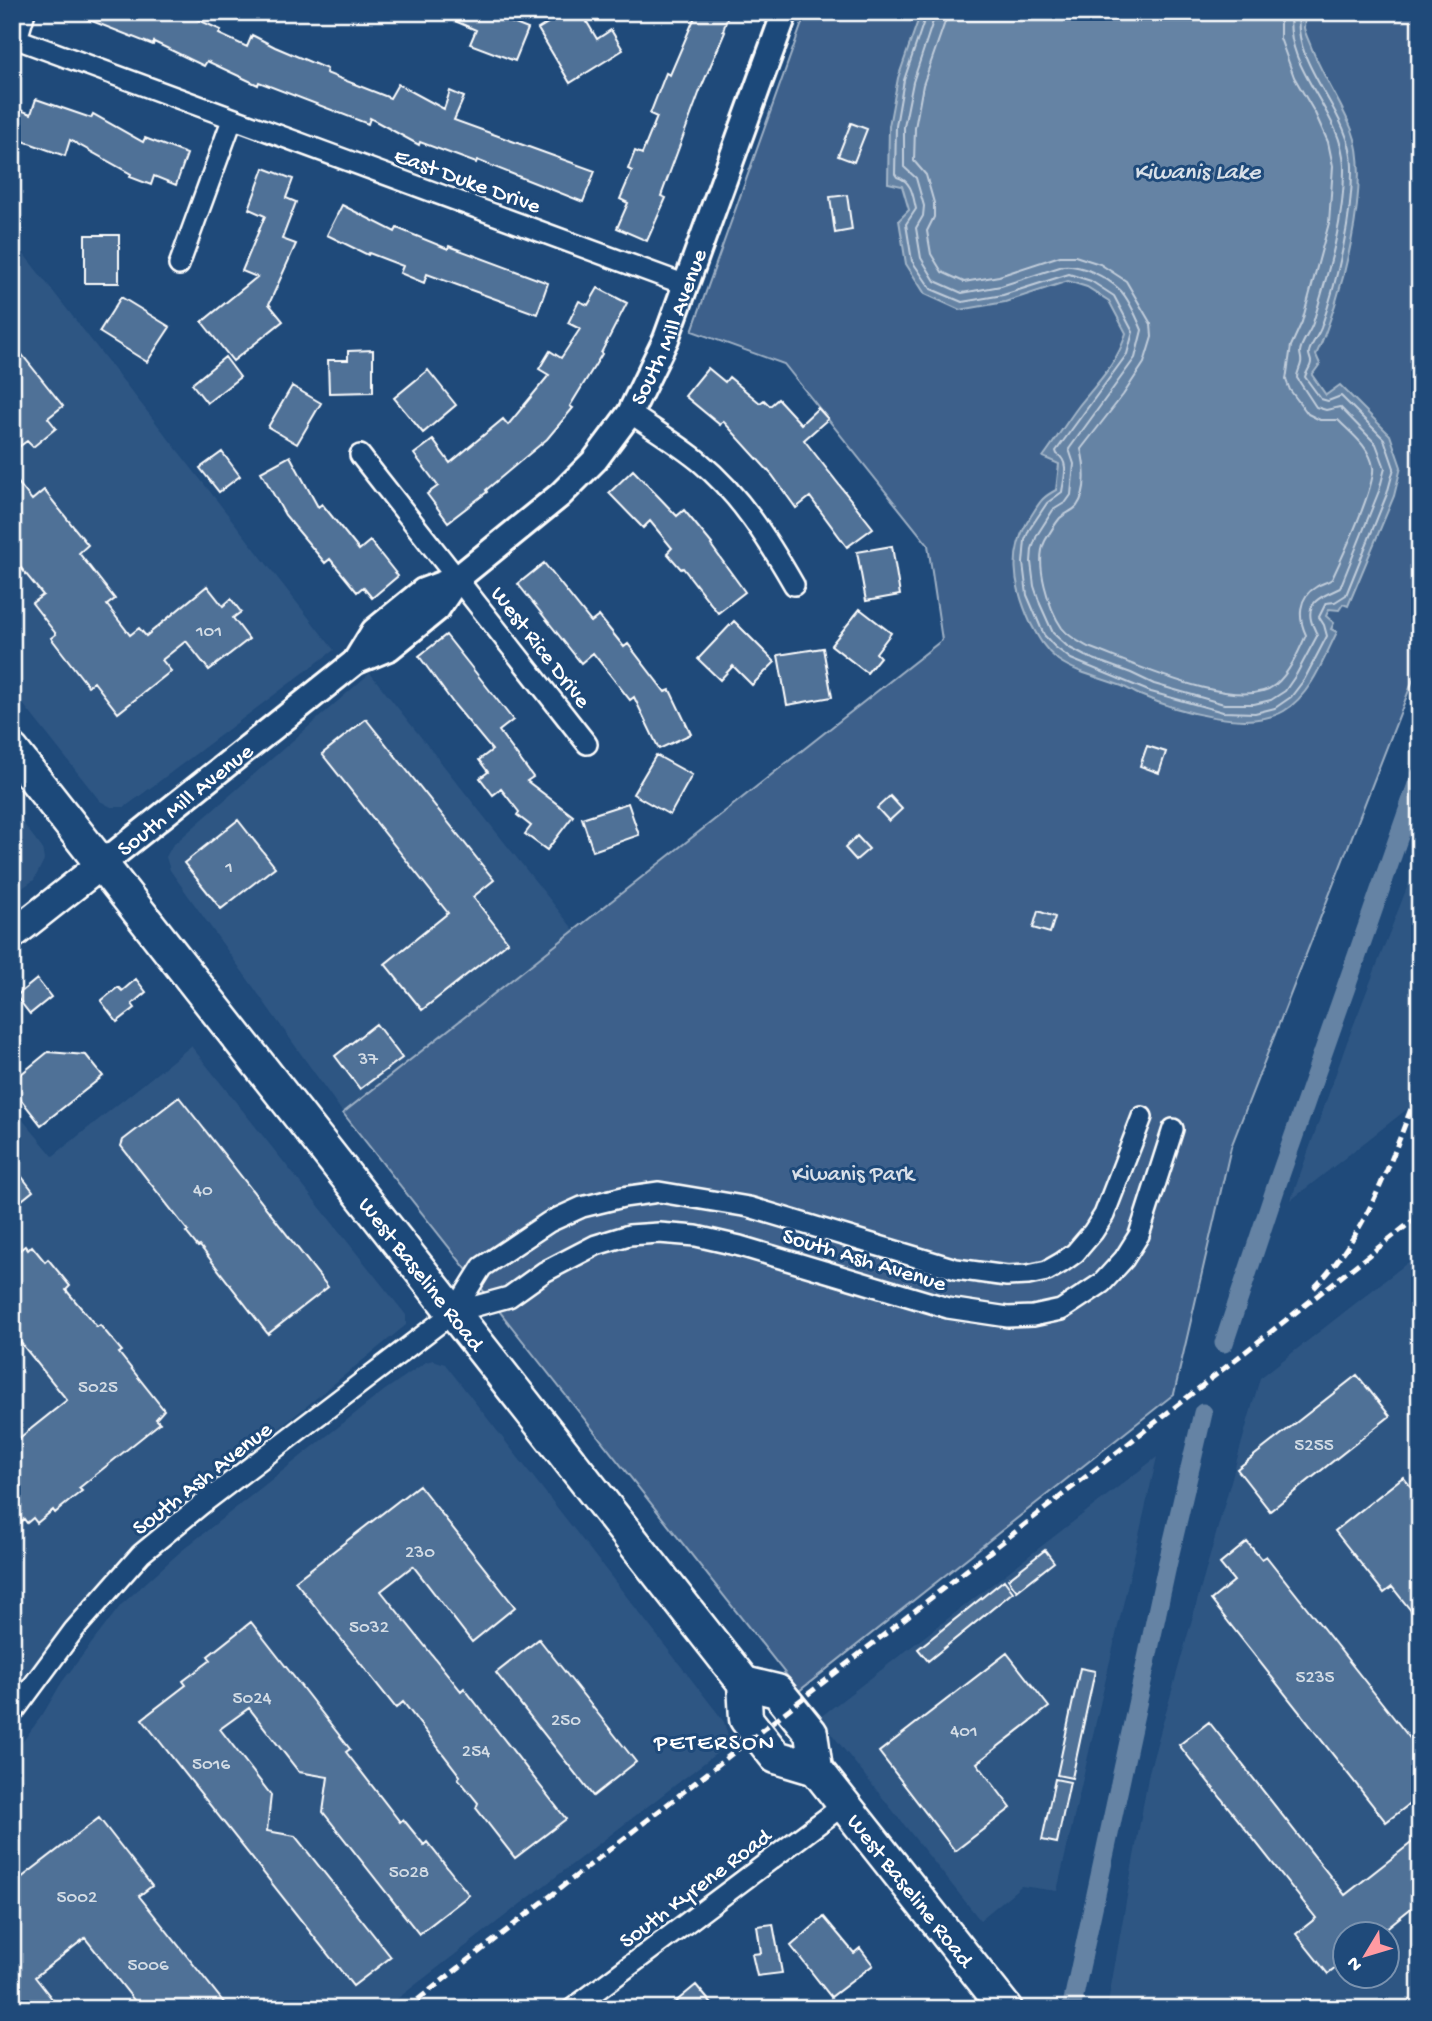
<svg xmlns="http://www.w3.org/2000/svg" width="1432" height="2021" font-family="'Gochi Hand',sans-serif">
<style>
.built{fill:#2e5683;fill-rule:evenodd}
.green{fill:#3c618b;stroke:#9eb0c5;stroke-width:2}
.water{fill:#6583a4;stroke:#a3b5c8;stroke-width:2}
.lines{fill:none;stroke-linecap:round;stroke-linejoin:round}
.shore{stroke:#c1cddb;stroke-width:2}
.canal{stroke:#6583a4;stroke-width:19}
.building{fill:#507197;stroke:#fff;stroke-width:2}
.minor-casing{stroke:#fff;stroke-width:24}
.tertiary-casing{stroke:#fff;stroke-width:30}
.secondary-casing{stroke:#fff;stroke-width:33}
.primary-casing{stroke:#fff;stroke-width:37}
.minor{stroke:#1f4a7a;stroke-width:19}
.tertiary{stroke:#1f4a7a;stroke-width:24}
.secondary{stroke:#1f4a7a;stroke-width:28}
.primary{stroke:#1f4a7a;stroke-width:32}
.rail{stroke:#fff;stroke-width:5;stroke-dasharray:10 5;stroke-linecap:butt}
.labels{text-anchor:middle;stroke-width:6;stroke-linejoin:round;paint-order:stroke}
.number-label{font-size:19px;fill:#d3dce5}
.street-label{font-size:23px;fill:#fff;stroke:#1f4a7a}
.park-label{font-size:23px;fill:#d8dfe8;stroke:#1f4a7a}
.water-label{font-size:24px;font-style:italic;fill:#d8e0e8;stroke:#1f4a7a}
.neighbourhood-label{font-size:24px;letter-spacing:2px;fill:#fff;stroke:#1f4a7a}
</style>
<rect width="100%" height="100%" fill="#1f4a7a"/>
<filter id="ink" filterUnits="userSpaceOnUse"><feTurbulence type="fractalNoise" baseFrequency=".0143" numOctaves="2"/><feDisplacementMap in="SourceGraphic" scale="14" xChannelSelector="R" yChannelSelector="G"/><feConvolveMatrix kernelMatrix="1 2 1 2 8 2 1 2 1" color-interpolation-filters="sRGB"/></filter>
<g filter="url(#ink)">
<path class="built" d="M12,239L334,650L125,807H111L100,801L12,690Z
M370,673L574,930L343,1113L170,870L166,857L172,846Z
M12,809L42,848L44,860L34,880L12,895Z
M1420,854V1099L1291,1200L1347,1042Z
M191,1046L406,1315V1325L129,1551L60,1634L12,1699V1107L53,1156Z
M1420,1253V2009H1107L1149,1772L1260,1378ZM1344,1934H1386V1976H1344Z
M433,1360L445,1364L716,1711L724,1722L730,1743L384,2009H12V1756L43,1714L62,1682L121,1605L180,1552L385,1390L426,1362Z
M1157,1457L1057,1891L1021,1886L980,1920L819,1718Z"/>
<path class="green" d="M806,12H1420V662L1231,1147L1174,1394L799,1691L343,1113L942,640L928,545L784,364L692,331Z"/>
<path class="water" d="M921,12H1306C1306,17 1304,24 1304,28C1305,33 1308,39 1310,44C1321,74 1340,100 1352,130C1373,183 1340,304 1316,355L1320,364L1312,375L1326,395L1340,385L1390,435L1401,467L1394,496L1348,606L1343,604L1339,610L1329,609L1326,616L1334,623L1331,629L1337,632C1324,658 1311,695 1284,711C1248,732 1177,711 1140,695C1134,693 1129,689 1122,686C1101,678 1077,673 1058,660C1044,649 1038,637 1030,622C1013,584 1008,551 1031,516C1040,502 1041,498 1056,490L1059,464L1043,457C1055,441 1066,423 1078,407C1097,383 1118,363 1126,333L1109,301L1087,287L1068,281L1005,302L960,310L925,294L906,264L899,220L909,210L902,186L888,183L889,126L898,78Z"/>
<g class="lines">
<path class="shore" d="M927,12L904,80L896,126L895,174L897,177C912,181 913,196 916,209L906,224L912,261L931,289L962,302L1003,295L1069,274L1091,281L1114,296L1133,332L1127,354L1056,451L1057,454C1070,462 1064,478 1062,492L1047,503L1029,530L1025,540L1023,563L1027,595L1044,635L1055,647L1071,659L1151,692L1223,712L1255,713L1275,708L1291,697L1304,680L1327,636L1324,625L1319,617L1326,603L1335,602L1346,595L1387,494L1394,468L1384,439L1341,396L1328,401L1321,399L1305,377C1306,372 1311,367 1311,362C1311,359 1308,355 1309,352C1311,344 1318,336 1321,328C1337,281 1353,216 1352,166C1351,110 1292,69 1299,12
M936,12L913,82L904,127V167L916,178L924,206L923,216L916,228L921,258L935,281L962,293L1001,286L1063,266C1081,264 1107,277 1120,290C1129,299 1137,318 1142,330L1135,358L1069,449L1074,464L1071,495L1066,502L1053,510L1037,535L1032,549L1031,562L1034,586L1040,604L1053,633L1068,647L1085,656L1131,673L1154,684L1224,704H1254L1271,700L1285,691L1296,675L1317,636C1316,630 1312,626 1311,620C1306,599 1327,595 1340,588L1379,491L1385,468L1376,444L1340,407L1326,410L1316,407L1297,378C1297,371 1300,369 1301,363C1302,359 1300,356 1300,352C1301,342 1310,333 1313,323C1328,273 1345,219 1344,166C1342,110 1283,70 1291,12
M946,12L945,22L923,85L915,128L914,161L926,175L934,203V217L927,231L931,254L942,272L964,282L999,276L1060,256H1075L1100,264L1126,281L1151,324L1152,337L1144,363L1123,395L1081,449C1085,465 1088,491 1077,506C1072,512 1065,513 1060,518C1055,524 1049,534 1045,541C1034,563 1049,609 1062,628C1069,637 1079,642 1088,647C1128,661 1239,714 1275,685C1289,674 1299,651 1306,635C1298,618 1298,597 1316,587C1321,583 1327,583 1332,579C1341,560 1376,485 1373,467C1370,447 1351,433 1338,420H1320L1308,414L1290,390L1286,380L1291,346L1302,322L1329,223L1333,166L1328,142L1315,113L1294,77L1280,38V12"/>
<path class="canal" d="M1224,1343L1277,1184L1420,776
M1072,2005L1167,1566L1203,1413"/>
</g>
<path class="building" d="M69,12H181L221,30L219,34L247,47L252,35L275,47L327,69L326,73L390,98L398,84L444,109L450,91L464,97L454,120L595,171L583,202L477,160L476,163L420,142L419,145L370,118L368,124L259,82L258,85L207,61L204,66L154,42L153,45Z
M434,12H484L528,29L515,61L470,44L476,30Z
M566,12H581L597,39L611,30L623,50L570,83L538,29Z
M697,12H729L723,31L725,32L701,88L661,196L666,198L647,241L617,228L628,203L620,199L632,171L628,169L635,151L642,154L657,117L650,114L666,73L670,75Z
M36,99L91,118L93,114L143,142L145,138L187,154L176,185L154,176L151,185L130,177L131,174L70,140L65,156L12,137V107L31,114Z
M851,123L867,129L854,162L838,156Z
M264,168L293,179L286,198L296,202L282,239L296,244L269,304L283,321L233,361L202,322L257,277L242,271L265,216L249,209Z
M847,195L852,230L835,233L830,197Z
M342,205L395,232L397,228L448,249L449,246L548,283L537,314L427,274L424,283L400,273L403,266L369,253L368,255L327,235Z
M85,235H119V283H85Z
M598,288L627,303L601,353L602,354L570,406L573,408L547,439L486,490L487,492L448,522L427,494L438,486L414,454L433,440L450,463L503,419L508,425L549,375L539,369L550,351L561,358L580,329L568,323L579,301L588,305Z
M121,297L170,327L147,362L99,332Z
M12,342L63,406L48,418L56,428L33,447L27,441L12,452Z
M373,350V392L329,393L328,360H348V351Z
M225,357L240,377L207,403L192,384Z
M708,368L725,382L729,377L760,403L764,400L770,406L778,399L801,424L818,408L828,419L804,440L873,528L847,547L810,497L796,508L772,475L723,421L720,425L685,396Z
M428,370L456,405L423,433L394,398Z
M292,386L321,403L297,444L268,427Z
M222,452L240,476L219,492L200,468Z
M290,456L318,507L322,504L359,550L370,541L398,576L372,598L363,587L357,592L330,559L325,563L285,515L261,472Z
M633,470L677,516L684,510L712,544L711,545L745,592L718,613L683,568L681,569L667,553L672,548L650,521L643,528L609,493Z
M12,475L32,500L44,490L88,545L79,553L115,599L107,605L130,635L139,628L146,636L207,586L223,606L231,599L241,612L233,618L249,639L209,670L186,641L162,660L171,671L118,713L94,682L88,686L51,638L56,634L32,603L43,595L12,557Z
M892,546L900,595L866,601L857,552Z
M544,563L591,622L599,616L624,647L628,644L665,692L670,690L691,734L659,749L634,697L630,700L593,653L581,663L518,584Z
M860,609L891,633L876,653L880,657L867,673L831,645Z
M734,621L775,662L752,685L733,666L720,680L698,659Z
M446,635L513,720L499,731L533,777L527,781L573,816L547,850L525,834L531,826L517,815L519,812L501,789L493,795L480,778L488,772L479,760L492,750L453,703L419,656Z
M823,648L832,697L787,705L778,655Z
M366,719L494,880L473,897L508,942L422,1010L385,964L448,913L322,754Z
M1147,746L1166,752L1159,773L1140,766Z
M656,755L692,775L670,815L633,794Z
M890,796L902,809L889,821L877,808Z
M628,803L639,835L593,851L582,818Z
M238,820L275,867L221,909L184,863Z
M857,836L869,849L856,860L845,848Z
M1038,911L1055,917L1050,933L1033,928Z
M37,979L51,997L30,1014L16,996Z
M136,979L146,992L132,1004L135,1008L117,1022L101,1001L118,987L122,991Z
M376,1024L402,1058L360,1089L335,1056Z
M48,1052L86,1055L103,1076L41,1125L12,1088V1063L21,1074Z
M179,1097L328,1287L268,1334L200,1246L198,1247L186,1232L188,1231L121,1146L123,1140Z
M12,1164L33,1191L12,1208Z
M25,1246L28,1250L32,1246L45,1262L48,1259L70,1286L66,1290L97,1327L100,1325L122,1351L119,1353L164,1410L156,1419L160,1423L79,1488L82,1491L73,1498L55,1513L53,1510L37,1523L33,1518L27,1523L24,1519L20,1522L12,1513V1444L67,1400L12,1332V1256Z
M1357,1375L1390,1416L1270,1511L1237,1469Z
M1403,1477L1420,1498V1622L1392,1587L1384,1593L1335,1531Z
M419,1485L515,1607L472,1642L413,1566L381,1591L461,1691L464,1688L566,1819L515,1858L476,1808L478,1803L458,1778L460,1776L403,1702L396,1708L295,1581Z
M1247,1542L1261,1559L1266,1556L1420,1751V1796L1386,1822L1211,1600L1234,1581L1220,1564Z
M1045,1550L1054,1562L1017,1591L1008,1579Z
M1004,1580L1013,1592L928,1661L918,1649Z
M251,1622L350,1749L346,1752L400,1822L403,1819L424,1845L427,1842L469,1895L419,1934L323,1812L328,1777L299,1772L249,1708L220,1729L271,1795L267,1831L295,1836L391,1957L353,1986L142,1719L186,1685L183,1681L211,1660L208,1656Z
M539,1639L636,1762L593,1796L496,1673Z
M1007,1653L1049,1707L977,1763L1011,1808L955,1851L879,1752Z
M1080,1668L1095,1671L1072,1778L1057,1775Z
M1209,1722L1345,1895L1420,1836V1901L1379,1934H1345V1961L1328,1974L1296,1934L1316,1918L1179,1745Z
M1055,1779L1070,1782L1057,1843L1042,1840Z
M99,1818L152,1886L139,1896L229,2009H141L85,1938L35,1977L60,2009H12V1885Z
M824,1917L854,1953L860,1948L873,1965L831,1997L791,1946Z
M773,1924L782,1973L757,1976L752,1954L761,1953L757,1926Z
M696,1985L716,2009H667Z"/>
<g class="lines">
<g class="minor-casing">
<path id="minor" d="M25,12L17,39L686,285
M179,265L232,120
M630,413C653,429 678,444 700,462C741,496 768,540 794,585
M360,455L587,744
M454,1312L509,1297L544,1272L596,1245L629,1235L659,1233L696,1236L740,1246L948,1308L1008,1317L1033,1316L1061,1310L1102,1283L1124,1259L1139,1235L1173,1129
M12,1714L74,1630L141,1554L202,1504L454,1312L482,1267L549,1222L582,1207L623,1197L659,1192L749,1207L956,1269L1007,1276L1028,1275L1047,1271L1061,1263L1075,1253L1093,1232L1104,1215L1142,1117
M572,2009L845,1804"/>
</g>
<g class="tertiary-casing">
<g id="tertiary">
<path d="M355,662L374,631L423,591L458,578"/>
<path id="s1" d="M102,864L355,662L389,648L437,609L458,578L560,495L595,460L630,413L666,339L785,12"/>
</g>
</g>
<g class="secondary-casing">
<path id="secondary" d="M12,935L102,864"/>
</g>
<g class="primary-casing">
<g id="primary">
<path id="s2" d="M12,750L744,1683L746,1719L776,1757L816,1769"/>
<path id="s3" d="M744,1683L777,1691L811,1733L816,1769L1006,2009"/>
</g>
</g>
<use href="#minor" class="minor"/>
<use href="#tertiary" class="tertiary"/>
<use href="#secondary" class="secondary"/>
<use href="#primary" class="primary"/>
<path class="rail" d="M1314,1288C1369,1232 1392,1157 1420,1085
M406,2009L1420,1215"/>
</g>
</g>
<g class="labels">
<g class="number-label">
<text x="209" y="636">101</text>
<text x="229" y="872">1</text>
<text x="368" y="1064">37</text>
<text x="203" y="1195">40</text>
<text x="98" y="1392">5025</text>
<text x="1314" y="1450">5255</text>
<text x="420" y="1557">230</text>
<text x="369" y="1632">5032</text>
<text x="1315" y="1682">5235</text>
<text x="252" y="1703">5024</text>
<text x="566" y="1725">250</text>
<text x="964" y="1736">401</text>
<text x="476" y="1756">254</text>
<text x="211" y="1769">5016</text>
<text x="409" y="1877">5028</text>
<text x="77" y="1902">5002</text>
<text x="148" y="1970">5006</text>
</g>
<g class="street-label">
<text transform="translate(468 179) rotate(20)" y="8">East Duke Drive</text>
<text dy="8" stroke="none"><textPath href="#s1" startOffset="794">South Mill Avenue</textPath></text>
<text transform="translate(542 646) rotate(52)" y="8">West Rice Drive</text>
<text dy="8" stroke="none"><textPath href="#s1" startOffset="105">South Mill Avenue</textPath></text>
<text transform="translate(865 1258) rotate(17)" y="8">South Ash Avenue</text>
<text dy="8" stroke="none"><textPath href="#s2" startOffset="665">West Baseline Road</textPath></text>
<text transform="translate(201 1477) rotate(-38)" y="8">South Ash Avenue</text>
<text transform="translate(694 1887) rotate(-37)" y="8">South Kyrene Road</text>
<text dy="8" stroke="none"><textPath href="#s3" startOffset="278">West Baseline Road</textPath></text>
</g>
<g class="park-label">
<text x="853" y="1180">Kiwanis Park</text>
</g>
<g class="water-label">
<text x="1197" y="178">Kiwanis Lake</text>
</g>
<g class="neighbourhood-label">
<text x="715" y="1749">PETERSON</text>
</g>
</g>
<rect width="1432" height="2021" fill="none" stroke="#1f4a7a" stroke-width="42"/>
<rect x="21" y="21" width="1390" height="1979" fill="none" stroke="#fff" stroke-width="2.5" filter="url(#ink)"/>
<g transform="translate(1366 1955) rotate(232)"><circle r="33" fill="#1f4a7a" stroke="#7992af" stroke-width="2"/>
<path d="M0-5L12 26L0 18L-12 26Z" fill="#ff9aa2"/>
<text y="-10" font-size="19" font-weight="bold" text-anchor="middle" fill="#ffffff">N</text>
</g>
</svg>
